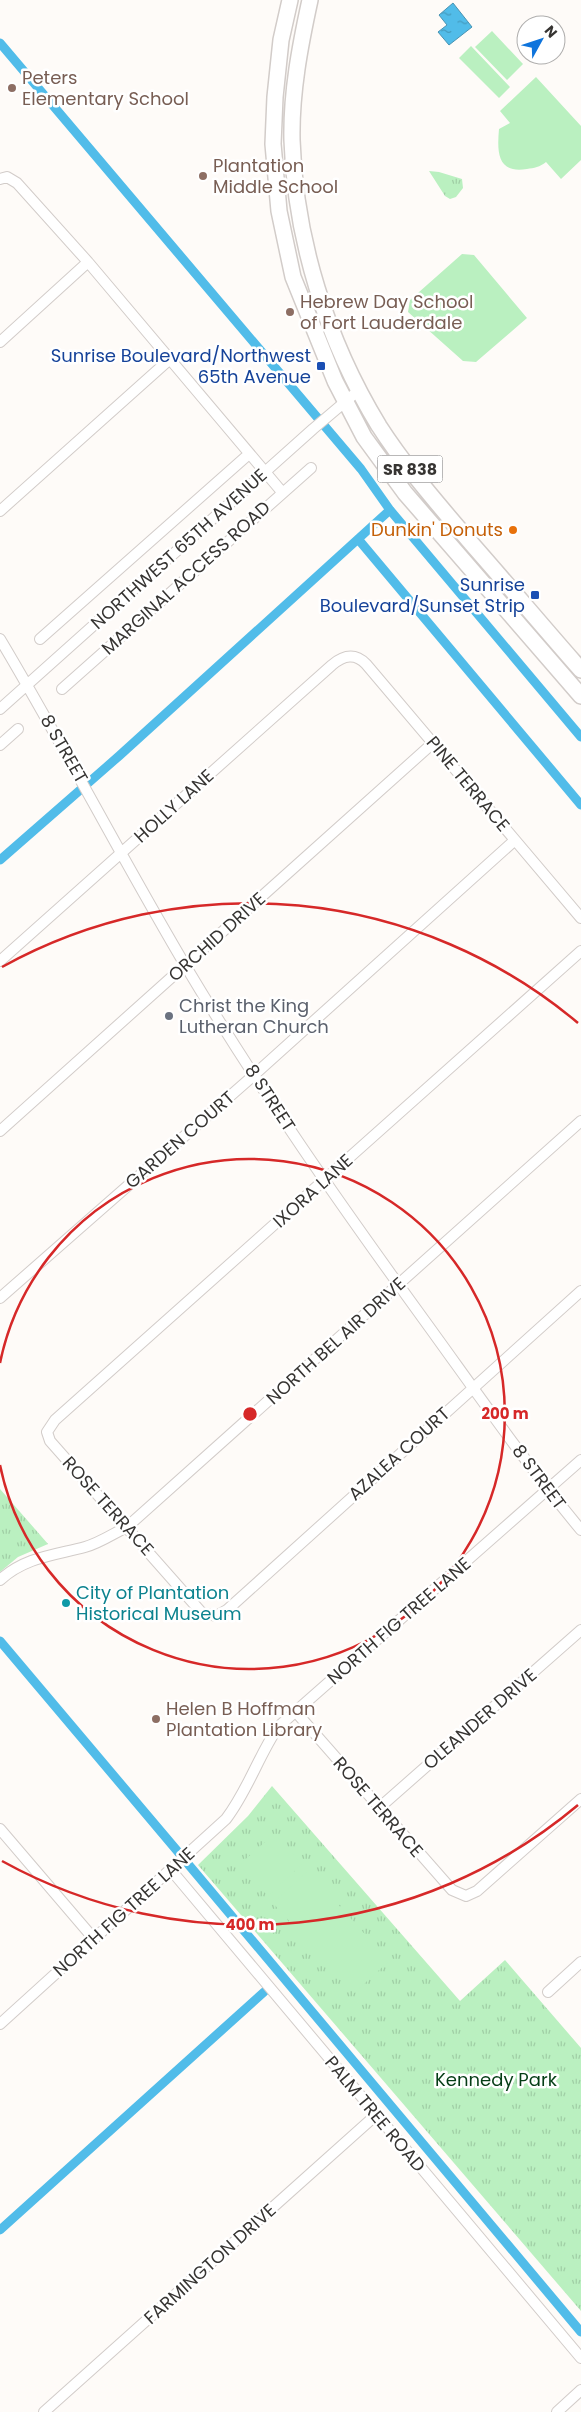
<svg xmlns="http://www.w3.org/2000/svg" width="581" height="2412" font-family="Poppins,sans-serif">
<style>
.grass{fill:url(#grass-tufts)}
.pitch{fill:#baf0c0}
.water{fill:url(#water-ripples);stroke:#4993b2}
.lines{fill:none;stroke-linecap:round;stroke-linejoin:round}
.canal{stroke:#51bce9;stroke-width:9}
.minor-casing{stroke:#d2ccc9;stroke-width:12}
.highway-casing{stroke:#d2ccc9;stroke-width:18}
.minor{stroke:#fff;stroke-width:10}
.highway{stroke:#fff;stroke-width:15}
.ring{fill:none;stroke:#d62828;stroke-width:2.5}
.education-dot{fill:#8d6e63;stroke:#fff;stroke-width:2}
.transit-dot{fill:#1a4fb4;stroke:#fff;stroke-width:2}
.food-dot{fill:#e8710a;stroke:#fff;stroke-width:2}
.worship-dot{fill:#6b7280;stroke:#fff;stroke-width:2}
.culture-dot{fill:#0f9aa8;stroke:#fff;stroke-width:2}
.labels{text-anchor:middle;stroke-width:5;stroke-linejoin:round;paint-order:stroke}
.shield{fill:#fff;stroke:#727170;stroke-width:1}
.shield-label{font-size:16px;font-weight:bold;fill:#363432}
.education-label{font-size:18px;fill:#785e54;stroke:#fff;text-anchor:start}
.transit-label{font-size:18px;fill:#164399;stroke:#fff;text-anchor:end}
.food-label{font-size:18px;fill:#c56008;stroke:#fff;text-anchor:end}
.street-label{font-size:18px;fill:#363432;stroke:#fff}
.worship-label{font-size:18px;fill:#5b616d;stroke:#fff;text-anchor:start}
.culture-label{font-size:18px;fill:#0d838f;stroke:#fff;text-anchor:start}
.park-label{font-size:18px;fill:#053e16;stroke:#fff}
.centre{fill:#d62828;stroke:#fff;stroke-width:2.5}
.ring-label{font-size:15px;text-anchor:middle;font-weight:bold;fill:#d62828;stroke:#fff;stroke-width:5;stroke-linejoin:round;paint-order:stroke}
</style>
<defs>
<pattern id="grass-tufts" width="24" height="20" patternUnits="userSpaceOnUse" patternTransform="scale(1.25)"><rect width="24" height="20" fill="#baf0c0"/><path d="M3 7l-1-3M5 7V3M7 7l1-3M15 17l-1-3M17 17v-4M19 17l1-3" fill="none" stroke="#a0cea5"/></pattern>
<pattern id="water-ripples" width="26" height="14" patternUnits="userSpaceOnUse" patternTransform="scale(1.25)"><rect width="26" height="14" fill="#51bce9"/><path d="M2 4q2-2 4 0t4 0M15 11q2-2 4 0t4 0" fill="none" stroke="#449abd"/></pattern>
</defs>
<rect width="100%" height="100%" fill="#fefbf8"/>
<path class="grass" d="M429,171L439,172L462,179L463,188L456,197L450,199L445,196Z
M0,1489L48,1544L18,1557L0,1572Z
M272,1786L460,2001L505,1960L581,2048V2311L198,1865L248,1816Z"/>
<path class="pitch" d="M492,31L523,64L507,80L475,47Z
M471,46L510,87L499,98L459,58Z
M536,77L581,126V160L561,179L546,162C540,167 534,168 527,169C497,174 497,152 499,129L510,123L500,111Z
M462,254L474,255L527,318L476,362L463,361L408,312L410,300Z
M274,1834L302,1864L268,1896L239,1865Z
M308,1871L389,1961L354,1993L273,1903Z"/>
<path class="water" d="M453,3L472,27L449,45L438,32L447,25L439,15Z"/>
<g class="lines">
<path class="canal" d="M0,43L361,469L390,510L581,737
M358,539L581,805
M0,860L119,756L390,510
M0,1641L179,1853
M188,1864L581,2332
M0,2230L264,1992"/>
<g class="minor-casing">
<path id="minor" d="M0,179L7,177L17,183L88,262L282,492
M0,342L88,262
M0,511L170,359
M0,639C64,746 121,857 185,965C259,1089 342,1207 427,1324C477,1393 526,1464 581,1530
M40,639L249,454
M62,689L311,468
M0,709L313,429L359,390
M0,745L18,729
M581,951L55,1420L47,1432L50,1441L202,1613L216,1616L227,1610L581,1291
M0,961L332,665C344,655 355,653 366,664L581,918
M0,1131L433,743
M0,1298L254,1075L515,840
M0,1580C25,1557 55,1555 85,1547C100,1543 114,1533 127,1527L581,1121
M295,1711L452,1890L466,1896L477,1891L581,1799
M379,1808L581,1630
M0,1829L94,1939
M171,1870L581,2358
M548,1992L581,1962
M0,2024L226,1819C248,1790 258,1757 278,1727L581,1460
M44,2412L376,2115
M557,2412L581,2390"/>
</g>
<g class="highway-casing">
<path id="highway" d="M290,0L281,40L275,97L273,144L279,211L293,277L335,381L364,437L405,493L581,696
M310,0C300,46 291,93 292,140C295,239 327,341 379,426C406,468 439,505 471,543C508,585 544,628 581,670"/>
</g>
<use href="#minor" class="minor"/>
<use href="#highway" class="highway"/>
</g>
<g class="ring">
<path d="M0 1363A255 255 0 1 1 0 1465"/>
<path d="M578 1805A511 511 0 0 1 2 1861M2 967A511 511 0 0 1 578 1023"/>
</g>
<g class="education-dot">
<circle cx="12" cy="88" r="5"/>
<circle cx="203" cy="176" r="5"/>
<circle cx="290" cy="312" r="5"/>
<circle cx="156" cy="1719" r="5"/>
</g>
<g class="transit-dot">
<rect x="316" y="361" width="10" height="10" rx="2.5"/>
<rect x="530" y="590" width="10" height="10" rx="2.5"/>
</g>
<circle class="food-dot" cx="513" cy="530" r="5"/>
<circle class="worship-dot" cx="169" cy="1016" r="5"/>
<circle class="culture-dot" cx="66" cy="1603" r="5"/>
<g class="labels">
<rect class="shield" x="377.5" y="455.5" width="65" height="27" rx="4"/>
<g class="shield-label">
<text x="410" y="475">SR 838</text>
</g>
<g class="education-label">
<text x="22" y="84">Peters<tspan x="22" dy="21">Elementary School</tspan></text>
<text x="213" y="172">Plantation<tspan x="213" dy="21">Middle School</tspan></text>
<text x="300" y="308">Hebrew Day School<tspan x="300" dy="21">of Fort Lauderdale</tspan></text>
<text x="166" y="1715">Helen B Hoffman<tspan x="166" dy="21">Plantation Library</tspan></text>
</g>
<g class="transit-label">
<text x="311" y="362">Sunrise Boulevard/Northwest<tspan x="311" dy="21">65th Avenue</tspan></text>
<text x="525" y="591">Sunrise<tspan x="525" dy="21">Boulevard/Sunset Strip</tspan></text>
</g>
<g class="food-label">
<text x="503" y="536">Dunkin' Donuts</text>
</g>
<g class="street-label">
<text transform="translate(179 549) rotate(-42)" y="6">NORTHWEST 65TH AVENUE</text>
<text transform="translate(186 578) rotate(-42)" y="6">MARGINAL ACCESS ROAD</text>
<text transform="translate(64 749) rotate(60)" y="6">8 STREET</text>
<text transform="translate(468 784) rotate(50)" y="6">PINE TERRACE</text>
<text transform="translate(174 806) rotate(-42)" y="6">HOLLY LANE</text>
<text transform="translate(217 937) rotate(-42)" y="6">ORCHID DRIVE</text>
<text transform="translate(270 1098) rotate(57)" y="6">8 STREET</text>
<text transform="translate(180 1140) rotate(-41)" y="6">GARDEN COURT</text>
<text transform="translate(313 1191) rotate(-42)" y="6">IXORA LANE</text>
<text transform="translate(336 1341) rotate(-42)" y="6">NORTH BEL AIR DRIVE</text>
<text transform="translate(399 1454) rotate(-42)" y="6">AZALEA COURT</text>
<text transform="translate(539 1477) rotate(53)" y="6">8 STREET</text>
<text transform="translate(108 1506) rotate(48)" y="6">ROSE TERRACE</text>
<text transform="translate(399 1621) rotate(-41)" y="6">NORTH FIG TREE LANE</text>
<text transform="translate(480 1719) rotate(-41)" y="6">OLEANDER DRIVE</text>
<text transform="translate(378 1807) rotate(49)" y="6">ROSE TERRACE</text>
<text transform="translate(124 1912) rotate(-42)" y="6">NORTH FIG TREE LANE</text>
<text transform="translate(375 2114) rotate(50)" y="6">PALM TREE ROAD</text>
<text transform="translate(210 2264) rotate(-42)" y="6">FARMINGTON DRIVE</text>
</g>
<g class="worship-label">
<text x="179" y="1012">Christ the King<tspan x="179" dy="21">Lutheran Church</tspan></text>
</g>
<g class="culture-label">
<text x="76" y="1599">City of Plantation<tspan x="76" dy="21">Historical Museum</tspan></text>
</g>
<g class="park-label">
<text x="496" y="2086">Kennedy Park</text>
</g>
</g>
<circle cx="250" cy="1414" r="8" class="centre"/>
<g class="ring-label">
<text x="505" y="1419">200 m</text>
<text x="250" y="1930">400 m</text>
</g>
<g transform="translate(541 40) rotate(50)"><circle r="24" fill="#ffffff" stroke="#afaead"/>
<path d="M0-4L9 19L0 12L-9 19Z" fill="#0e74dc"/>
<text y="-8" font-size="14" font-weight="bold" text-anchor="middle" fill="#363432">N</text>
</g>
</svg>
